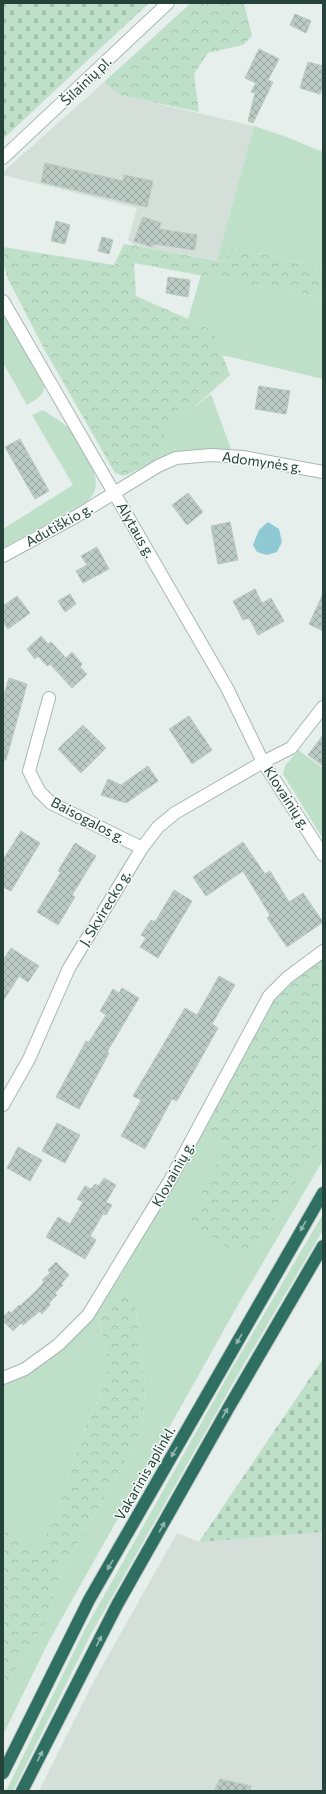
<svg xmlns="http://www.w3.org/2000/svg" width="326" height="1794" font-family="Commissioner,sans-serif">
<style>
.built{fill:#d4dfda}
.green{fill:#bfe0c8}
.forest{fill:url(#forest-crowns)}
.cemetery{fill:url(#cemetery-stones)}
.water{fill:#8ec9d4}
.building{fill:url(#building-cross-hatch);stroke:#b8c9c2}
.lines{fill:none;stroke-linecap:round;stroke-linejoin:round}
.street-casing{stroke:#a8b8b2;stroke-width:14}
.secondary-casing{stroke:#a4bbb3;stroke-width:14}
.highway-casing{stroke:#c2cac8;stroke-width:14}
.street{stroke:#fff;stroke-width:12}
.secondary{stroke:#fff;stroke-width:12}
.highway{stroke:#2f6f62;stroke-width:12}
.oneway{fill:#93b5ae}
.labels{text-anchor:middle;stroke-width:3;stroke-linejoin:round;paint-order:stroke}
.street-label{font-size:14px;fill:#24423a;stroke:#f7fbf9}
</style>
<defs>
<pattern id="forest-crowns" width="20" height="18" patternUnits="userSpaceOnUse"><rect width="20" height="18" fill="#bfe0c8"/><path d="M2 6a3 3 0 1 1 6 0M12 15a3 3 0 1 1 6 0" fill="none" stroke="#a4c1ad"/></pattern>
<pattern id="cemetery-stones" width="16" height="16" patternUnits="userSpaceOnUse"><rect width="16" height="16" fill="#bfe0c8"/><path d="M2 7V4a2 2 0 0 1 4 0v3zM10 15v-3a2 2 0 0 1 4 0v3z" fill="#a4c1ad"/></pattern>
<pattern id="building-cross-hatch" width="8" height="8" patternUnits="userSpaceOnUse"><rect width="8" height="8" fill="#bbcac4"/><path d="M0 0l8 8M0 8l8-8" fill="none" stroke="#98a6a0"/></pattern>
</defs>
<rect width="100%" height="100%" fill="#e6efeb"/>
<path class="built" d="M104,82L120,95L254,126L217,260L135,246L128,240L137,208L3,175V172Z
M323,1532V1791H39L95,1679L177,1533L199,1542Z"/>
<path class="green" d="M254,126L289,138L323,152V268L230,247L225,262L217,260Z
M201,275L323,298V379L222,355L213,330L188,319Z
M3,310L45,383C45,395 37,399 27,405L3,363Z
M211,394L231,449L190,450L160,459L168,418L191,410Z
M43,410C53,417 65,423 73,432C77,436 79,443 82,448C92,465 106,487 85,503L3,548V529L73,485L32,415Z
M298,750L323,768V839L283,774L285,766Z
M201,1131L227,1144L251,1258L323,1137V1160L238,1305L49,1641L3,1735V1694L11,1677L48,1617L59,1575L142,1433L145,1384L135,1303L128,1290L99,1319L107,1354V1381L82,1434L58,1512L39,1549L3,1530V1382L89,1321L119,1278Z
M323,1214V1230L237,1376L90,1636L13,1791H6L84,1631L231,1370Z"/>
<path class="forest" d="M191,3H244L252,36L243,45L208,53L194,74L199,112L120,95L104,82Z
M124,244L225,262L230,247L323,268V298L134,263L136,296L213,330L230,375L191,410L168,419L160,459L124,476L115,473L43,347L8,279L3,262V247L114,265Z
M323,959V1137L251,1258L241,1257L188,1221L227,1144L201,1131L273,1001L296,977Z
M128,1290L135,1303L145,1384L142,1433L59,1575L48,1617L11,1677L3,1694V1530L39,1548L58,1512L82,1434L107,1381V1354L99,1319Z"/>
<path class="cemetery" d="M3,3H149L3,139Z
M323,1359V1532L199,1542Z"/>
<path class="water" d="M268,522L279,529L282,542L277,552L267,555L257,552L253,545L259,530Z"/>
<path class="building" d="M295,14L311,21L306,33L290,25Z
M259,49L279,59L268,80L273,82L253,123L248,121L255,93L251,92L256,83L245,78Z
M308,62L323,66V86L320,94L300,88Z
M45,163L123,181L124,175L153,181L147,207L41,182Z
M143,217L161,223L159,229L197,235L195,250L154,244L152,247L134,241Z
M56,221L70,225L65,244L51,241Z
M102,237L113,240L109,254L98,251Z
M168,277L190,280L188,297L166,293Z
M259,386L290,391L286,414L255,409Z
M20,439L49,491L35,499L5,447Z
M188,493L203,512L187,525L172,505Z
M230,522L238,560L218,564L211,526Z
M97,547L109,569L83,583L76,571L87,565L81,556Z
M255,589L262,603L271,598L284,621L258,635L249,618L243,620L233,601Z
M70,594L76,604L65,612L58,601Z
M323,594V631L309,624Z
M17,596L30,613L8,629L3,622V606Z
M41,636L48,644L51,642L66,658L72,652L82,664L80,667L87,674L72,688L50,664L47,666L38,656L35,659L27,649Z
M9,678L27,684L6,760H3V698Z
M189,716L212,750L192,764L169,729Z
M83,725L106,748L81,773L58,749Z
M323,735V766L308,755Z
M148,766L158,781L126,803L101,795L108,779L121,785Z
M21,831L40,843L11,891L3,887V860Z
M243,842L265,874L270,871L289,902L303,893L323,922L287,947L267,918L270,915L243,871L206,896L193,877Z
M75,843L96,856L72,895L75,897L58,925L37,912L61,872L58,871Z
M174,890L192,901L158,958L140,947L146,938L141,935L151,920L155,922Z
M11,948L39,966L28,982L19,976L3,1001V960Z
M219,976L235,985L212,1024L218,1028L177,1101L172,1099L145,1149L121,1136L141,1100L133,1096L185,1008L197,1015Z
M122,988L139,998L107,1052L109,1053L79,1109L56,1097L86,1041L89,1042L106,1015L100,1011L113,989L119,993Z
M57,1123L80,1135L65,1163L42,1151Z
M18,1147L42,1160L30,1181L7,1168Z
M104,1178L116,1185L106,1202L112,1205L106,1215L103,1214L90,1236L96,1240L85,1259L46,1237L58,1217L70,1224L83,1202L77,1199L85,1186L91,1189L95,1184L99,1186Z
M56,1262L69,1275L61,1284L63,1285L55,1293L57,1295L49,1303L50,1305L42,1314L40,1311L23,1325L21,1323L13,1331L3,1321V1317L9,1311L11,1313L19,1305L20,1306L36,1291L44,1282L42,1280L50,1273L48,1270Z
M220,1779L251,1786L250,1791H214Z"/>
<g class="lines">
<g class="street-casing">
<path id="street" d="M3,301L227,688L263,762L323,855
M3,556L75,517L158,466L176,458L211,455L243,457L323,472
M49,698L29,771L39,791L51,803L142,848
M3,1105L29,1059L69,968L142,848L158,827L175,813L263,762L291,748L323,707
M3,1378L25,1369L58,1345L88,1315L169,1182L269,996L288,977L323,951"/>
</g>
<g class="secondary-casing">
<path id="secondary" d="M3,158L168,3"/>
</g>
<g class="highway-casing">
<path id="highway" d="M3,1773L89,1600L323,1193
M22,1791L117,1605L229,1407L323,1246"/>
</g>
<use href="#street" class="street"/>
<use href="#secondary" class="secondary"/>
<use href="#highway" class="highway"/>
</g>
<defs><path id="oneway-solid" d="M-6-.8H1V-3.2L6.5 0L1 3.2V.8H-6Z"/></defs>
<g class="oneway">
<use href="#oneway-solid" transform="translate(303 1226) rotate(120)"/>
<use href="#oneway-solid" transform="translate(239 1339) rotate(120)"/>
<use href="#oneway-solid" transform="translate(225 1413) rotate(-61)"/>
<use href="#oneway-solid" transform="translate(174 1452) rotate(120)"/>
<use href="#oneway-solid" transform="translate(162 1527) rotate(-61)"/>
<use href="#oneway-solid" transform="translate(110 1565) rotate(120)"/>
<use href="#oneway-solid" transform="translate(99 1641) rotate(-63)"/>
<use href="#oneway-solid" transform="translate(40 1756) rotate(-63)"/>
</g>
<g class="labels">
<g class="street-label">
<text transform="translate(86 81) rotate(-44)" y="5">Šilainių pl.</text>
<text transform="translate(262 462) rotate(8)" y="5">Adomynės g.</text>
<text transform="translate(59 525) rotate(-29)" y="5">Adutiškio g.</text>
<text transform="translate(136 530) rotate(60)" y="5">Alytaus g.</text>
<text transform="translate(287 798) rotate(57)" y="5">Klovainių g.</text>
<text transform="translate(88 820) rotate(28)" y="5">Baisogalos g.</text>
<text transform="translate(105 908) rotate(-59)" y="5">J. Skvirecko g.</text>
<text transform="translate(173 1174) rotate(-61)" y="5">Klovainių g.</text>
<text transform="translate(145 1473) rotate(-60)" y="5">Vakarinis aplinkl.</text>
</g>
</g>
<rect width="326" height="1794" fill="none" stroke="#24423a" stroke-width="8"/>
</svg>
